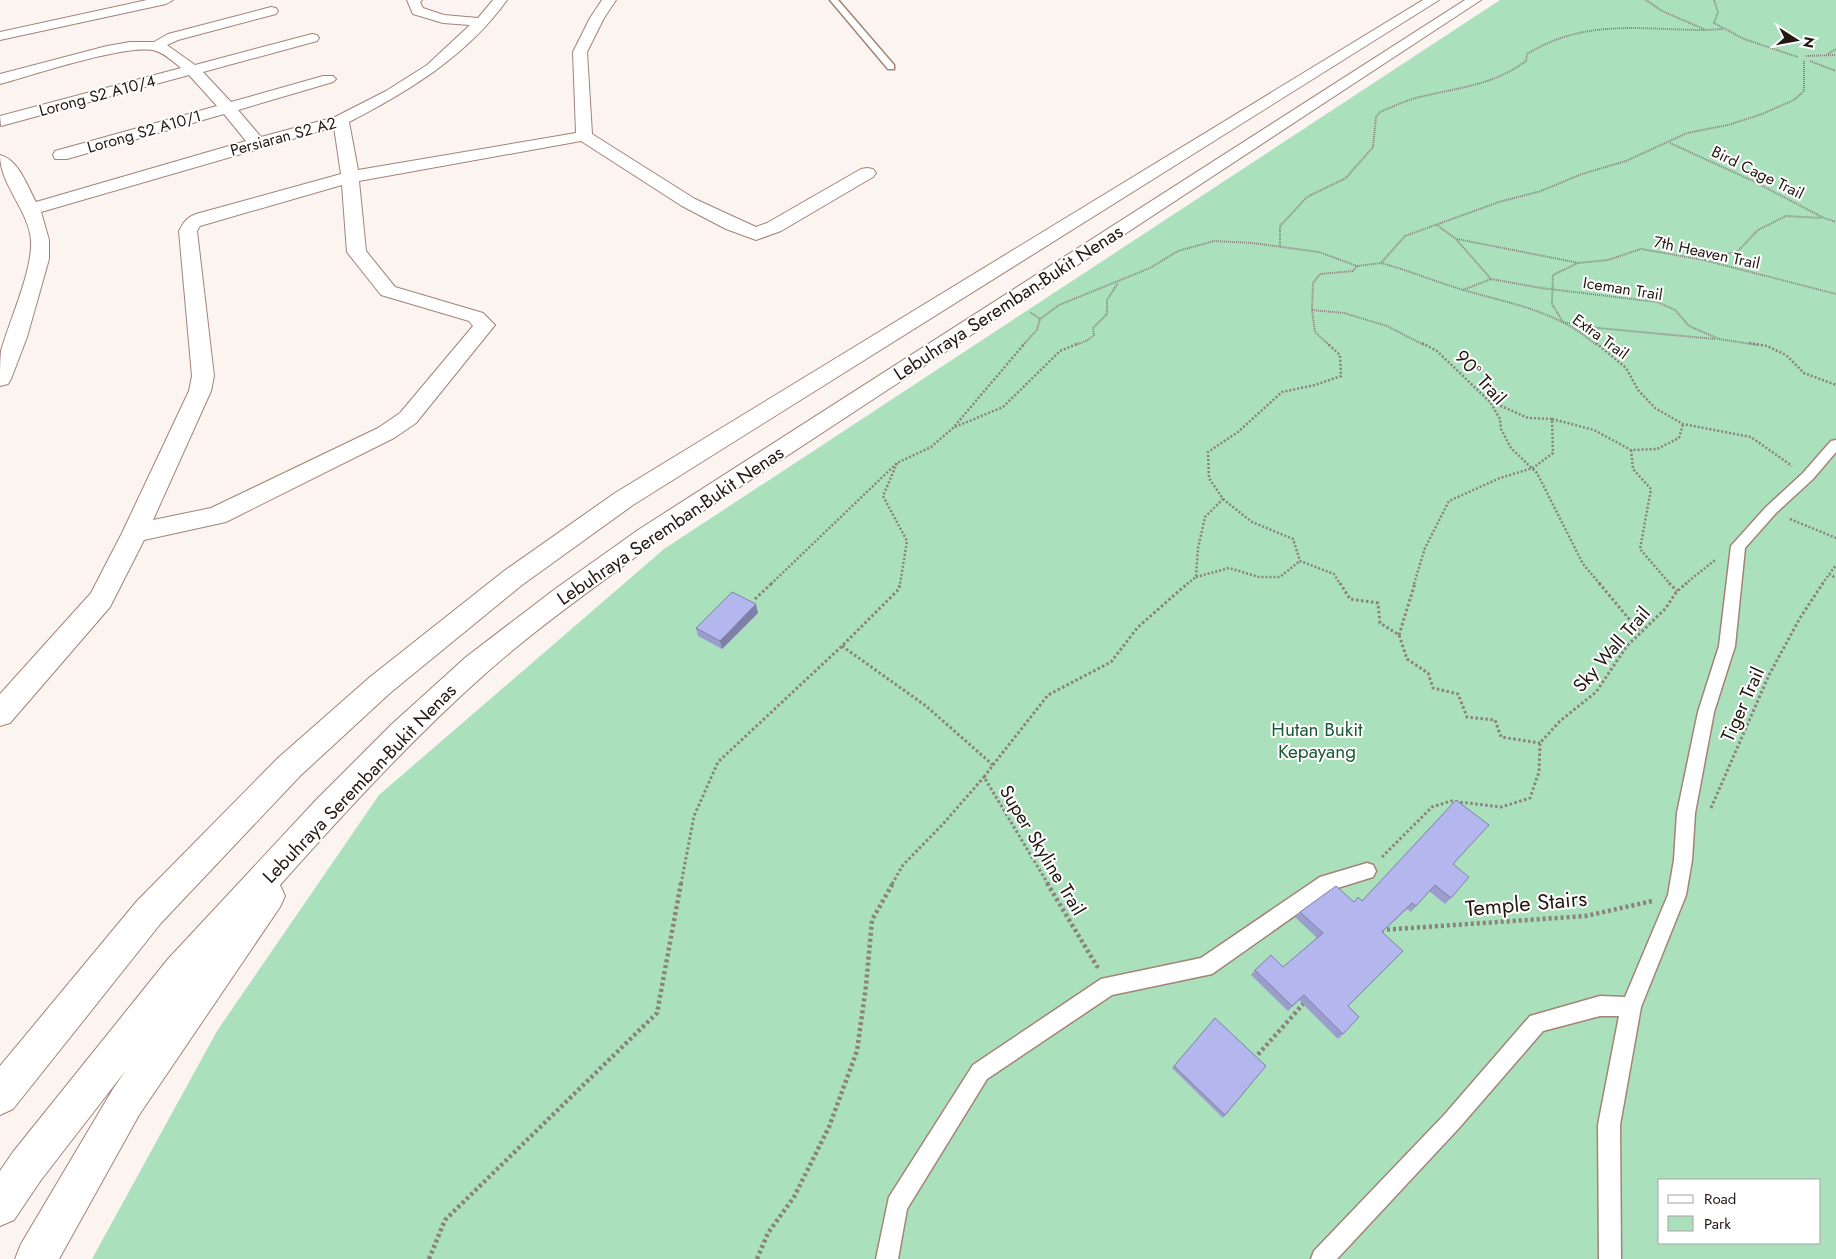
<svg xmlns="http://www.w3.org/2000/svg" width="1836" height="1259" font-family="Jost,sans-serif">
<style>
.green{fill:#abe0bd;fill-rule:evenodd}
.lines{fill:none;stroke-linecap:round;stroke-linejoin:round}
.lane-casing{stroke:#a38377;stroke-width:3}
.street-casing{stroke:#a38377;stroke-width:2}
.highway-casing{stroke:#a38377;stroke-width:2}
.path-far3{stroke:#8b827e;stroke-width:2;stroke-dasharray:1 1;stroke-linecap:butt}
.path-far2{stroke:#8b827e;stroke-width:2.5;stroke-dasharray:2 2;stroke-linecap:butt}
.path-far1{stroke:#8b827e;stroke-width:3;stroke-dasharray:2.5 2.5;stroke-linecap:butt}
.path{stroke:#8b827e;stroke-width:4.5;stroke-dasharray:3 3;stroke-linecap:butt}
.lane{fill:#fff;fill-rule:evenodd}
.street{fill:#fff;fill-rule:evenodd}
.highway{fill:#fff;fill-rule:evenodd}
.wall{fill:#9b9dcd}
.shaded-wall{fill:#7e80a7}
.building{fill:#b4b7ee;stroke:#7e80a7}
.labels{text-anchor:middle;stroke-width:4;stroke-linejoin:round;paint-order:stroke}
.far-street-label{font-size:16px;fill:#241813;stroke:#fff}
.street-label{font-size:19px;fill:#241813;stroke:#fff}
.park-label{font-size:19px;fill:#1b5937;stroke:#fff}
.near-street-label{font-size:22px;fill:#241813;stroke:#fff}
</style>
<rect width="100%" height="100%" fill="#fbf4f1"/>
<path class="green" d="M1500,0H1836V1259H92L217,1031L379,795L664,549ZM1660,1180H1820V1243H1660Z"/>
<g class="lines">
<g class="lane-casing">
<path id="lane" d="M830,0H838L894,65V69H888Z
M1836,440V452L1813,479L1776,513L1745,548L1735,646L1714,712L1695,813L1692,860L1686,895L1641,1007L1620,1125L1621,1259H1599L1598,1125L1619,1016H1600L1543,1031L1459,1128L1337,1259H1311L1314,1251L1445,1114L1530,1016L1600,996L1625,997L1668,895L1674,860L1677,813L1698,712L1719,646L1731,546L1766,507L1803,473L1831,441Z
M1367,863L1373,865L1376,871L1373,877L1331,890L1212,974L1112,995L987,1079L907,1209L898,1259H876L889,1197L973,1065L1101,979L1201,958L1320,877Z"/>
</g>
<g class="street-casing">
<path id="street" d="M147,0H173L166,4L0,40V32Z
M407,0H422L420,2L423,8L444,15L478,18L493,0H507C467,56 409,91 349,122L358,170L576,133L573,52L590,18L602,0H616L604,18L587,52L592,134L695,199L756,227L767,223L861,169L867,168L873,169L876,173L873,177L781,231L756,240L726,229L682,206L581,141L359,181L366,251L395,287L483,313L495,325L416,423L394,438L226,522L144,540L110,607L10,723L0,726V694L91,593L122,533L189,391L192,376L179,231C184,222 186,218 196,214L341,174L334,127L41,212L49,240V259L27,337L11,379L8,384L0,386C0,375 0,361 1,351C9,322 33,270 31,240C28,209 0,185 0,155C19,160 27,186 36,202L246,141L224,114L67,159H55L53,155L55,151L217,106L189,75L1,126L0,116L181,68C174,62 165,54 156,51C131,42 30,76 0,84V74L107,46L130,42H154L168,34L271,7L276,8L278,11L276,14L178,40L167,45L195,65L312,34L317,35L319,38L317,41L203,72L231,102L323,76H333L336,79L333,82L238,110L261,137L335,117L386,91L427,65L470,25L443,23L413,14ZM342,185L347,252L381,295L469,321L473,326L400,413L378,428L211,508L153,520L211,391L214,376L197,231L200,226Z"/>
</g>
<g class="highway-casing">
<path id="highway" d="M1423,0H1439L633,505L522,585L390,693L300,776L161,923L13,1109L0,1115V1066L137,901L278,758L370,677L504,571L615,493Z
M1465,0H1481L656,542C598,585 539,626 485,674C412,739 345,812 280,885L285,896L280,907L139,1115L59,1259H15L21,1244L113,1089L126,1070L41,1180L14,1220L0,1226V1171L13,1152L168,959L316,800L392,724L466,657L555,589L638,530Z"/>
</g>
<path class="path-far3" d="M1646,0L1662,11L1706,30L1723,29
M1714,0L1718,12L1714,23L1744,39L1798,57
M1828,54L1836,49
M1806,56L1836,55
M1810,61L1836,71
M1670,143L1753,181L1824,218L1836,222
M1437,225L1456,239L1491,279L1541,288L1657,302L1675,310L1689,326L1719,339L1758,345
M1457,239L1579,263L1608,260L1641,249L1704,260L1836,294
M1280,246V226L1307,197L1346,178L1373,147L1376,117L1380,112C1394,106 1409,99 1424,96C1462,87 1493,85 1526,61L1527,54C1586,18 1641,30 1706,30
M1705,260L1738,251L1758,230L1786,216L1821,218
M1381,263C1407,270 1431,280 1457,288C1492,299 1529,305 1562,322C1575,328 1586,337 1597,345
M1578,263L1553,275L1552,304L1563,322L1598,328L1715,339
M1463,290L1491,279
M1312,310L1344,313L1387,326L1424,345
M1040,319L1059,305L1150,268L1178,251L1214,241L1252,243L1319,252L1357,266L1381,263L1405,236L1499,202L1541,191L1582,174L1626,161L1687,133L1728,125L1762,114L1794,100L1804,91V60
M1023,345L1037,330L1040,319L1030,312
M1076,345L1088,340L1094,335L1093,328L1107,314V300L1118,283
M1329,345L1315,332L1312,310L1313,283L1320,274L1353,271L1357,266"/>
<path class="path-far2" d="M1422,343L1437,351L1490,402L1500,419L1501,429L1511,448L1537,473L1583,564L1600,584
M1596,343L1626,368L1638,390L1655,408L1683,424L1751,437L1792,466
M1749,343L1767,346L1786,355L1804,373L1836,385
M1552,419L1594,430L1631,450L1657,449L1679,438L1683,424
M955,427L1003,407L1060,351L1079,343
M1631,450L1633,469L1651,489L1640,549L1670,584
M897,463L883,496L907,541L900,584
M1223,499L1252,522L1293,539L1300,561L1334,574L1340,584
M1790,519L1836,538
M1829,574L1836,578
M1196,577L1229,568L1259,577H1280L1300,561
M771,584L897,463L931,447L953,428L1025,343
M1187,584L1196,577L1198,548L1205,517L1223,499L1209,478L1208,452L1238,432L1282,392L1315,385L1341,376L1340,355L1327,343
M1414,584L1425,548L1449,501L1500,478L1533,468L1553,453L1552,419L1528,418L1492,402
M1685,584L1715,560
M1822,584L1836,565"/>
<path class="path-far1" d="M1340,583L1350,599L1378,603L1380,623L1399,635L1407,659L1428,673L1433,688L1458,694L1467,717L1495,720L1501,737L1540,743
M1599,583L1640,632
M1669,583L1677,591
M755,599L772,583
M1399,635L1415,583
M842,646L926,706L993,765L984,777L1048,884
M993,765L1048,695L1111,662L1138,627L1188,583
M1711,808L1769,675L1800,618L1823,583
M1382,857L1432,807L1451,801L1501,807L1530,798L1539,772L1540,743L1560,721L1596,692L1627,646L1665,609L1677,591L1687,583
M681,884L694,816L718,762L842,646L899,589L900,583
M892,884L903,865L943,824L984,777"/>
<path class="path" d="M1047,883L1098,968
M1381,930L1586,916L1652,901
M1254,1059L1305,1002
M429,1259L445,1220L657,1013L681,883
M757,1259L768,1233L794,1197L829,1127L857,1051L866,986L872,920L893,883"/>
<use href="#lane" class="lane"/>
<use href="#street" class="street"/>
<use href="#highway" class="highway"/>
</g>
<path class="wall" d="M758,613L722,649L698,636L696,628Z
M1453,864L1451,898L1445,904L1429,891L1411,912L1407,909L1382,932L1348,1006L1343,1034L1338,1039L1299,1000L1288,1011L1251,975L1255,970L1283,967L1317,938L1295,917L1300,912L1362,901Z
M1174,1066H1266L1223,1118L1172,1068Z"/>
<path class="shaded-wall" d="M756,604L758,613L722,649L720,641Z"/>
<path class="building" d="M732,592L756,604L720,641L696,628Z
M1456,800L1489,825L1453,864L1469,877L1451,898L1435,885L1416,906L1412,903L1382,932L1403,951L1348,1006L1359,1017L1343,1034L1304,995L1292,1006L1255,970L1271,955L1283,967L1323,933L1300,912L1336,886L1354,902L1358,897L1362,901Z
M1215,1018L1266,1066L1225,1115L1174,1066Z"/>
<g class="labels">
<g class="far-street-label">
<text transform="translate(97 95) rotate(-15)" y="6">Lorong S2 A10/4</text>
<text transform="translate(144 131) rotate(-16)" y="6">Lorong S2 A10/1</text>
<text transform="translate(283 136) rotate(-15)" y="6">Persiaran S2 A2</text>
<text transform="translate(1758 172) rotate(26)" y="6">Bird Cage Trail</text>
<text transform="translate(1707 252) rotate(12)" y="6">7th Heaven Trail</text>
<text transform="translate(1623 288) rotate(9)" y="6">Iceman Trail</text>
<text transform="translate(1601 336) rotate(36)" y="6">Extra Trail</text>
</g>
<g class="street-label">
<text transform="translate(1008 302) rotate(-33)" y="7">Lebuhraya Seremban-Bukit Nenas</text>
<text transform="translate(1481 377) rotate(48)" y="7">90° Trail</text>
<text transform="translate(670 525) rotate(-34)" y="7">Lebuhraya Seremban-Bukit Nenas</text>
<text transform="translate(1611 649) rotate(-49)" y="7">Sky Wall Trail</text>
<text transform="translate(1742 704) rotate(-66)" y="7">Tiger Trail</text>
<text transform="translate(359 783) rotate(-46)" y="7">Lebuhraya Seremban-Bukit Nenas</text>
<text transform="translate(1043 850) rotate(59)" y="7">Super Skyline Trail</text>
</g>
<g class="park-label">
<text x="1317" y="736">Hutan Bukit<tspan x="1317" dy="22">Kepayang</tspan></text>
</g>
<g class="near-street-label">
<text transform="translate(1526 903) rotate(-5)" y="8">Temple Stairs</text>
</g>
</g>
<rect x="1658" y="1179" width="162" height="65" fill="#ffffff" stroke="#a7a3a1"/>
<rect x="1668" y="1195" width="25" height="8" fill="#ffffff" stroke="#a7a3a1"/>
<text x="1704" y="1204" font-size="15" fill="#241813">Road</text>
<rect x="1668" y="1216" width="25" height="15" fill="#abe0bd" stroke="#a7a3a1"/>
<text x="1704" y="1229" font-size="15" fill="#241813">Park</text>
<g transform="translate(1796 40) rotate(101)" stroke="#ffffff" stroke-width="4" paint-order="stroke">
<path d="M0-4L9 19L0 12L-9 19Z" fill="#241813"/>
<text y="-8" font-size="14" font-weight="bold" text-anchor="middle" fill="#241813">N</text>
</g>
</svg>
